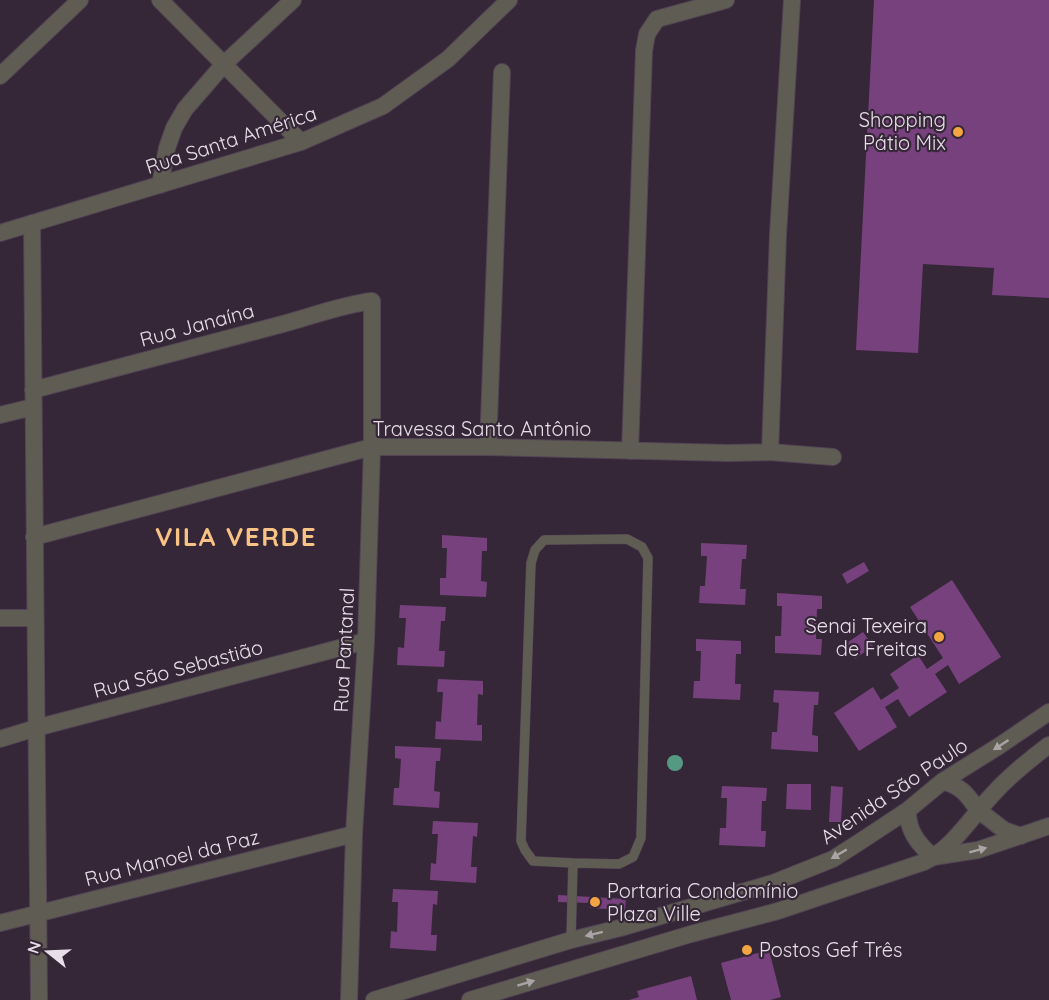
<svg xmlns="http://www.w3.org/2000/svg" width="1049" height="1000" font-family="Quicksand,sans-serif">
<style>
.building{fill:#76417d}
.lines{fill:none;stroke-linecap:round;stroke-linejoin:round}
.service-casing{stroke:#524454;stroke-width:10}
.minor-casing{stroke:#524454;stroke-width:18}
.tertiary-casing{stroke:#524454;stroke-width:18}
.service{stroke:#5f5d53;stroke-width:9}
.minor{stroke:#5f5d53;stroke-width:16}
.tertiary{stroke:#5f5d53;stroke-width:16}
.tree{fill:#569983}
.oneway{fill:#aaa4a6}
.poi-dot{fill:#f2a541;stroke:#362738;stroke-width:2}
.labels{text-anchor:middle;stroke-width:4.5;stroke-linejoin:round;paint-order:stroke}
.poi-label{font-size:20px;fill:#e8dee9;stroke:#362738;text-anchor:end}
.street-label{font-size:20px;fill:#e8dee9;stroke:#362738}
.district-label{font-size:26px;font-weight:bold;letter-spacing:1.5px;fill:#fac386;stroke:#362738}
</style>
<rect width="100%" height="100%" fill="#362738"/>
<path class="building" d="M874,0H1049V298L992,295L994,268L923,264L918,353L856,350Z
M442,535L487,538V551H482L481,581L487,582L486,597L440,595V578H446L447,548H442Z
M701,543L747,545L746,559H742L740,589H746L745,605L699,603L700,586H705L707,556H701Z
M864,562L869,571L847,584L842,574Z
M952,580L1001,657L959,684L948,665L935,674L947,692L909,717L898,699L885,707L897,727L859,751L834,713L873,687L881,700L899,688L890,674L918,655L927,669L943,658L910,607Z
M777,593L822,596V609H817L816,639H822L821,655L775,653V636H781L782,606H777Z
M400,605L446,607L445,621H441L439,651H445L444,667L397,665L398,647L404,648L406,618H399Z
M863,632L873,646L855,659L845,644Z
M696,639L741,641V654H736L735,684H741L740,700L693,698L694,681H700L701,651H696Z
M438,679L483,681V695L478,694L477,725H482V741L435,739L436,721L441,722L443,692H437Z
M774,690L819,692L818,705H814L812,735L818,736V752L771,749L772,732H777L779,703L773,702Z
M395,746L441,748L440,761H436L434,791L440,792L439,808L393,805L394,788H399L401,759L395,758Z
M787,784H811V810L786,809Z
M722,786L767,788L766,801H762L761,831H766L765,847L719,845L720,828H726L727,798H721Z
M831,786L843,787L841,822H829Z
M433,821L478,823L477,837L473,836L471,867H477L476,883L430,880L431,863L436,864L438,834H432Z
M393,889L438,891L437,905L433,904L431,935H437L436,951L390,948L391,931L397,932L398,902H392Z
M558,895L626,899L625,910L590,908L591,903L558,902Z
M769,950L781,997L770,1000H731L721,963Z
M691,976L697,1000H629L639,997L637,991Z"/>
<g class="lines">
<g class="service-casing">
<path id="service" d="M627,539L642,547L648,558L641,838L633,857L619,864L573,863L533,861L525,850L521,841L531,563L535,550L544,540Z
M571,940L573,863"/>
</g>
<g class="minor-casing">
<path id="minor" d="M160,0L301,142
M0,76L80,0
M160,185L167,148L174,128L185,109L224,64L293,0
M32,223L39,1000
M0,233L301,142L383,106L448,59L509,0
M33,390C115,368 197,346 279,325C310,317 340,305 372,301V447L366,641L354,834L349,1000
M0,415L33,407
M488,447L502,72
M630,451L644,51L647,34L657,19L726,0
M770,452L778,235L792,0
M34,537L372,447H488L728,453L770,452L833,457
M0,618H35
M0,739L36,728L366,641
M978,810L1004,830L1021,836
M933,857L978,850L1049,826
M0,923L354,834"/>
</g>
<g class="tertiary-casing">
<path id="tertiary" d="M943,781C963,788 966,793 978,810
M908,810C907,830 918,844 933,857
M374,1000L571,940L620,928L773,883L833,859L861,841L908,810L943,781L999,746L1049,712
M470,1000L691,934L778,911L924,862C953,848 971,817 993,794C1010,775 1029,760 1049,745"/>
</g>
<use href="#service" class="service"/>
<use href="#minor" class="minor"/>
<use href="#tertiary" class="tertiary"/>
</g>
<circle class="tree" cx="675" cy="763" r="8"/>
<defs><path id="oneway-solid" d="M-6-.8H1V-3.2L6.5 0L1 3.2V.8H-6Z" transform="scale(1.5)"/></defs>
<g class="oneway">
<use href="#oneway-solid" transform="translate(1001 745) rotate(147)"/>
<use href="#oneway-solid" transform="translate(978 850) rotate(-15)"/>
<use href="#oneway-solid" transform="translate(839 854) rotate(150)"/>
<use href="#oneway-solid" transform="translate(594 934) rotate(166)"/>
<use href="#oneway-solid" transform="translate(526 983) rotate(-17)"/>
</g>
<g class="poi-dot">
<circle cx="958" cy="132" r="6"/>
<circle cx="939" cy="637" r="6"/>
<circle cx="595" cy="902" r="6"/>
<circle cx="747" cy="950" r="6"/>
</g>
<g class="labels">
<g class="poi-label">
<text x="946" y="127">Shopping<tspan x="946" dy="23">Pátio Mix</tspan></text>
<text x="927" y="633">Senai Texeira<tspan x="927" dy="23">de Freitas</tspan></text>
<text x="607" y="898" text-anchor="start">Portaria Condomínio<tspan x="607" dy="23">Plaza Ville</tspan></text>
<text x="759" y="957" text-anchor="start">Postos Gef Três</text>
</g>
<g class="street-label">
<text transform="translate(231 140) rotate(-18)" y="7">Rua Santa América</text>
<text transform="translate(197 325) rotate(-15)" y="7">Rua Janaína</text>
<text x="482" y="436">Travessa Santo Antônio</text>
<text transform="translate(344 650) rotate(-87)" y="7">Rua Pantanal</text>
<text transform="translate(178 669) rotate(-15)" y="7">Rua São Sebastião</text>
<text transform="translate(894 791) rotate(-34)" y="7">Avenida São Paulo</text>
<text transform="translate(172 858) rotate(-14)" y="7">Rua Manoel da Paz</text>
</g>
<g class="district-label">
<text x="236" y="546">VILA VERDE</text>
</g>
</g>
<g transform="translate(48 952) rotate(288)" stroke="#362738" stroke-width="4.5" paint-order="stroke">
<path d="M0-4.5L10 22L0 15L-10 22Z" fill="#e8dee9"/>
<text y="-9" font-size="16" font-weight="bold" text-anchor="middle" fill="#e8dee9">N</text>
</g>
</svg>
